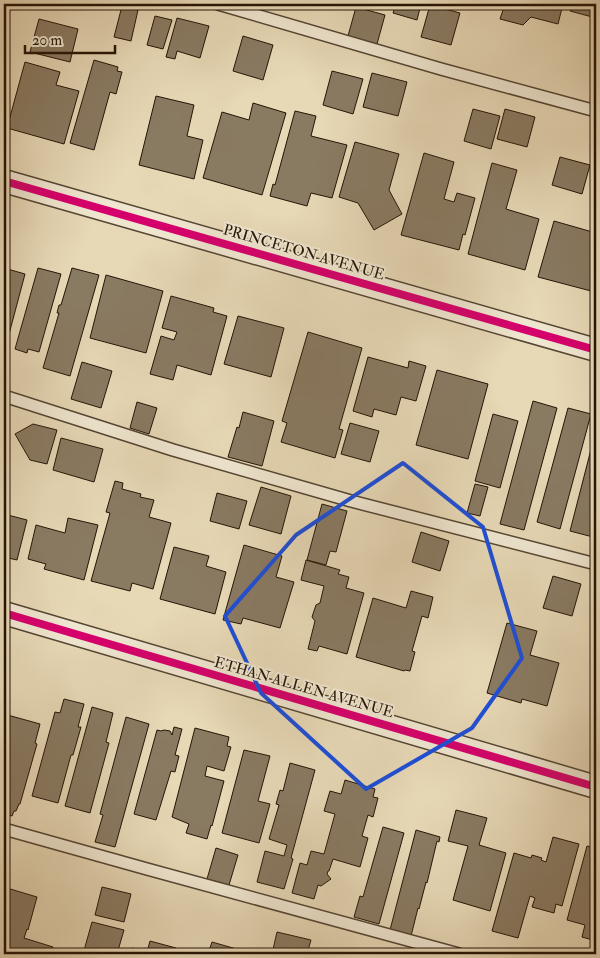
<svg xmlns="http://www.w3.org/2000/svg" width="600" height="958" font-family="'IM FELL Double Pica',serif">
<style>
.building{fill:#897a62;stroke:#241406}
.lines{fill:none;stroke-linecap:round;stroke-linejoin:round}
.lane-casing{stroke:#554532;stroke-width:14}
.street-casing{stroke:#554532;stroke-width:25}
.lane{stroke:#efe6d0;stroke-width:11}
.street{stroke:#efe6d0;stroke-width:22}
.cycleway-casing{stroke:#efe6d0;stroke-width:11}
.cycleway{stroke:#d6006c;stroke-width:8}
.marked{fill:none;stroke:#1d4ed8;stroke-width:4;stroke-linejoin:round}
.labels{text-anchor:middle;stroke-width:4;stroke-linejoin:round;paint-order:stroke}
.street-label{font-size:15px;fill:#241406;stroke:#efe6d0}
</style>
<rect width="100%" height="100%" fill="#e7d8b6"/>
<filter id="stains"><feTurbulence type="fractalNoise" baseFrequency=".004" numOctaves="4"/><feColorMatrix values="0 0 0 0 .2 0 0 0 0 .09 0 0 0 0 .02 0 0 0 .5 -.17"/></filter>
<radialGradient id="worn" r=".72"><stop offset=".6" stop-color="#630" stop-opacity="0"/><stop offset="1" stop-color="#630" stop-opacity=".3"/></radialGradient>
<path class="building" d="M396,4H421L417,20L393,13Z
M505,4H563L558,24L531,17L523,25L500,19Z
M572,4H596V18L570,11Z
M430,5L460,13L451,45L421,37Z
M122,6L138,10L131,41L114,37Z
M356,7L385,15L377,44L348,36Z
M155,16L172,20L163,49L147,45Z
M177,18L209,26L200,58L177,51L175,59L166,57Z
M39,19L78,29L70,62L30,52Z
M243,36L273,45L263,80L233,71Z
M94,60L118,67L117,71L122,72L116,94L110,92L94,150L70,143Z
M25,62L60,72L56,85L79,91L64,144L7,128Z
M332,71L363,79L353,114L323,105Z
M372,73L407,82L398,116L363,107Z
M156,96L194,105L187,136L203,140L194,179L139,165Z
M253,103L286,113L262,195L203,178L222,112L249,120Z
M473,109L500,116L491,149L464,141Z
M505,109L535,117L527,147L497,139Z
M295,111L316,116L311,136L347,145L332,198L311,193L307,206L270,196L273,184L275,185Z
M355,142L399,154L389,190L402,214L374,230L358,203L339,197Z
M424,153L454,162L444,199L454,202L457,193L475,198L465,235L463,234L459,250L401,235Z
M560,157L590,165L582,194L552,185Z
M492,163L517,170L506,209L539,219L525,270L468,254Z
M554,221L596,233V271L591,291L538,277Z
M4,268L25,274L4,353Z
M38,268L61,274L39,352L28,349L27,353L15,349Z
M72,268L99,275L70,376L43,368L59,313H57L59,305H61Z
M106,275L163,291L146,353L90,338Z
M171,296L214,308L213,312L227,316L211,375L177,365L173,380L150,374L161,336L174,340L177,332L162,328Z
M238,316L284,328L271,377L224,364Z
M308,332L362,348L339,429L343,430L335,458L281,442L287,423L282,421Z
M368,357L408,368L409,361L426,366L416,401L401,397L396,415L374,409L372,417L353,411Z
M82,362L112,371L101,408L71,399Z
M437,370L488,384L468,459L416,445Z
M533,401L557,408L524,530L500,524Z
M137,402L157,408L149,434L130,428Z
M568,408L591,414L560,529L537,522Z
M243,412L274,421L262,466L228,457L237,427L239,428Z
M493,414L518,421L500,488L475,481Z
M350,423L379,431L370,462L341,454Z
M33,424L57,430L47,464L30,460L15,434Z
M596,430V524L593,537L570,531Z
M61,438L103,449L94,482L53,470Z
M115,481L123,483L122,489L141,494L140,497L154,500L149,517L171,523L153,589L132,583L130,591L91,581L110,513L106,512Z
M475,484L488,487L480,516L467,513Z
M261,487L291,496L281,534L249,525Z
M217,493L247,501L239,529L210,521Z
M322,504L347,511L336,552L330,551L326,565L307,560Z
M4,514L27,520L17,560L4,557Z
M68,518L98,525L84,580L44,569L46,564L28,559L36,525L65,533Z
M421,532L449,541L440,571L412,562Z
M244,545L282,556L276,577L294,582L280,628L243,618L241,624L223,620Z
M174,547L209,556L206,566L226,572L215,614L160,599Z
M306,560L340,570L338,574L349,577L346,588L364,593L347,654L319,646L317,651L308,649L315,621L312,617L316,605L320,603L324,586L301,580Z
M553,576L581,584L572,616L543,608Z
M411,591L433,597L428,618L422,616L412,651L415,652L410,671L405,670L404,671L356,657L373,598L406,608Z
M507,623L537,631L530,655L559,663L547,706L522,699L521,703L487,693Z
M64,699L84,704L78,727H81L73,755H71L58,803L32,796L55,712L60,713Z
M92,707L113,713L106,742L109,743L90,813L65,806Z
M4,714L40,724L35,743L37,744L20,804H19L16,811H14L12,816L4,814Z
M126,717L149,724L115,847L95,842L103,815L100,814Z
M174,727L182,729L175,755L179,756L175,772L171,771L156,820L134,814L157,730L161,731L164,730L170,731L172,735Z
M195,728L229,737L227,746L231,747L224,771L207,766L205,776L224,781L212,826L211,825L207,839L186,833L189,824L172,817Z
M244,750L270,756L258,801L270,804L259,843L222,833Z
M290,763L315,770L291,858L293,859L284,889L257,882L265,851L284,856L287,845L269,839L279,805L276,804L280,790L283,791Z
M345,780L375,789L373,797L378,798L373,817L368,815L362,836L368,838L360,867L333,859L329,871H328L327,874L331,879L321,886L318,885L314,899L292,893L300,863L307,865L311,851L324,854L335,814L324,811L330,791L341,794Z
M456,810L487,818L479,845L506,853L490,911L453,900L468,846L448,841Z
M383,827L404,833L379,924L354,917L360,896L363,897Z
M416,830L440,837L439,842L437,841L427,883L426,882L419,909L418,908L411,936L390,930Z
M553,837L579,844L562,906L556,904L554,913L532,907L535,898L530,896L518,938L492,931L514,853L531,858L532,855L542,858L541,860L546,862Z
M587,846L596,848V941L582,937L585,925L567,920Z
M216,848L238,855L229,885L207,879Z
M102,887L131,894L124,922L95,915Z
M7,888L37,897L28,930L27,929L24,938L53,947L51,954H4V898Z
M92,922L124,930L117,954H83Z
M277,932L311,940L307,954H272Z
M150,941L176,948L174,954H130L132,948L147,952Z
M212,942L240,950L239,954H208Z"/>
<g class="lines">
<g class="lane-casing">
<path id="lane" d="M218,4L441,69L596,111
M4,396L173,450L351,501L596,564
M4,829L147,869L459,954"/>
</g>
<g class="street-casing">
<path id="street" d="M4,181L596,350
M4,613L596,787"/>
</g>
<use href="#lane" class="lane"/>
<use href="#street" class="street"/>
<g class="cycleway-casing">
<path id="cycleway" d="M4,181L596,350
M4,613L596,787"/>
</g>
<use href="#cycleway" class="cycleway"/>
</g>
<path class="marked" d="M403,463L483,527L522,658L472,728L366,789L261,693L225,616L296,535Z"/>
<g class="labels">
<g class="street-label">
<text transform="translate(304 252) rotate(16)" y="5">PRINCETON AVENUE</text>
<text transform="translate(304 687) rotate(16)" y="5">ETHAN ALLEN AVENUE</text>
</g>
</g>
<rect width="600" height="958" fill="none" stroke="#e7d8b6" stroke-width="20"/>
<rect x="5" y="5" width="590" height="948" fill="none" stroke="#241406" stroke-width="2.5"/>
<rect x="10" y="10" width="580" height="938" fill="none" stroke="#241406"/>
<path d="M25 45v8h90v-8" fill="none" stroke="#241406" stroke-width="2.5"/>
<text x="32" y="45" font-size="15" fill="#241406" stroke="#efe6d0" stroke-width="4" paint-order="stroke">20 m</text>
<rect width="100%" height="100%" filter="url(#stains)"/>
<rect width="100%" height="100%" fill="url(#worn)"/>
</svg>
